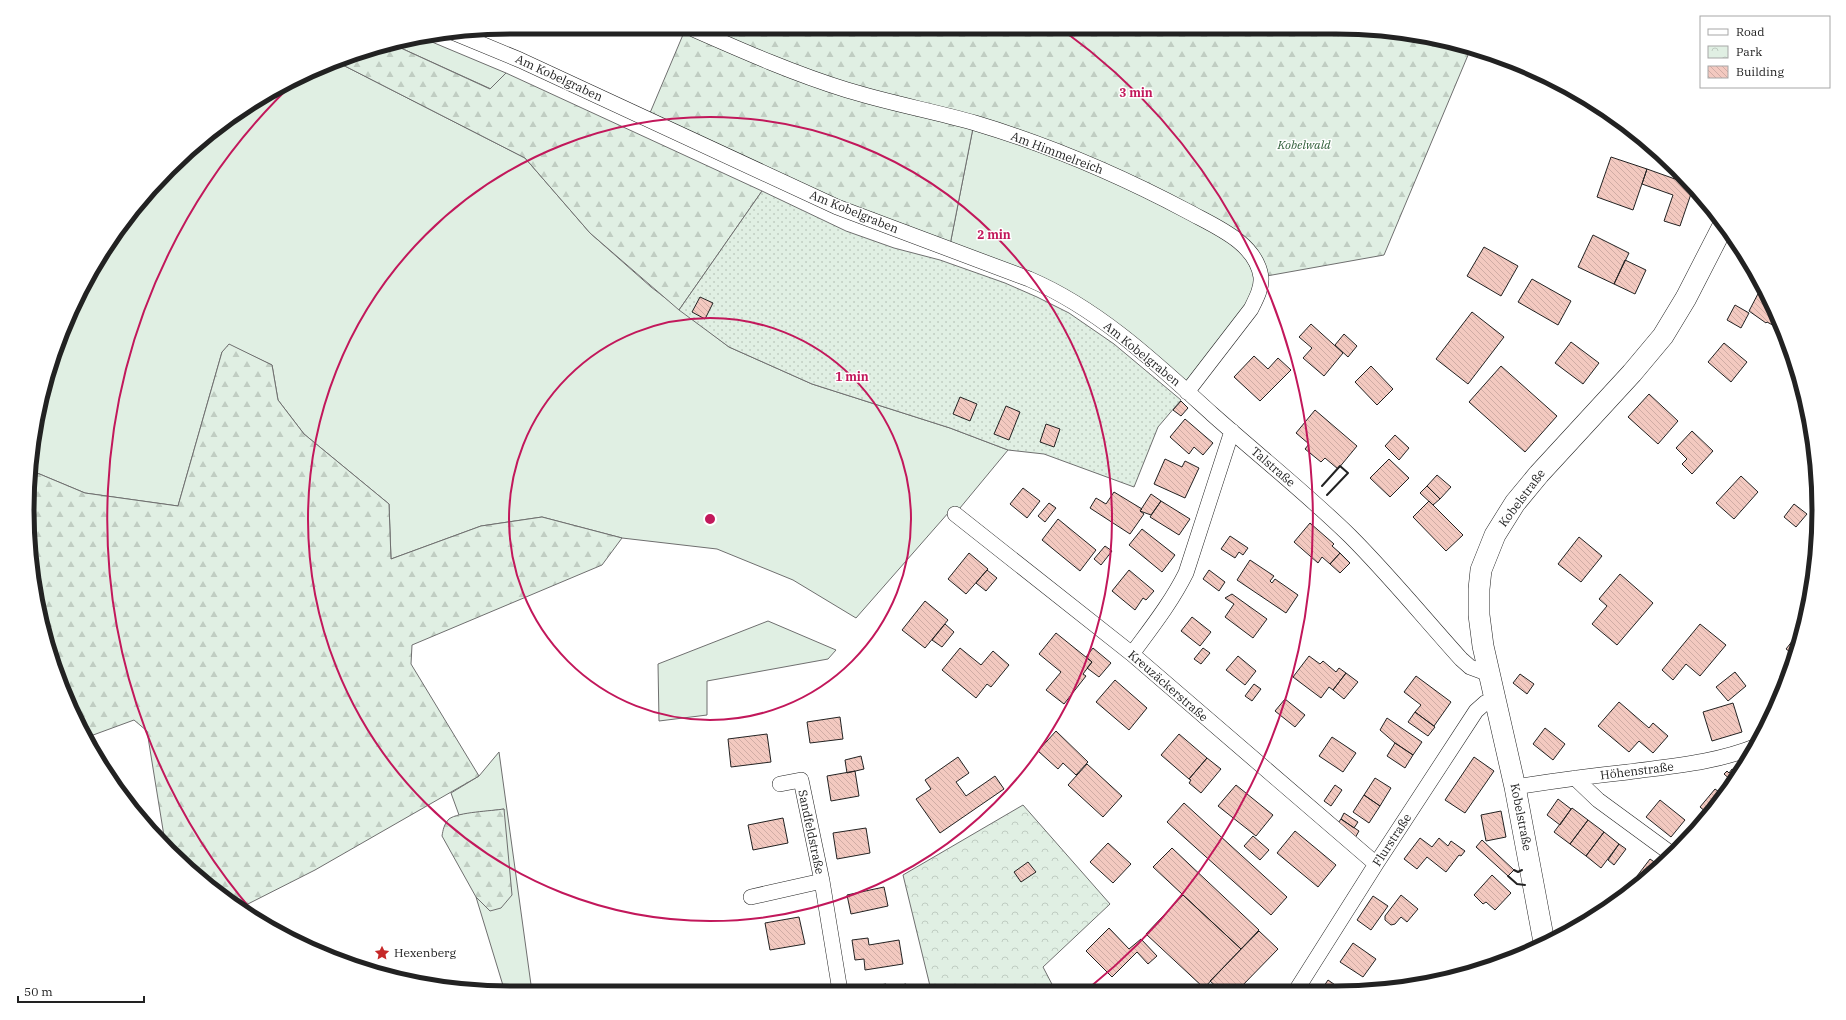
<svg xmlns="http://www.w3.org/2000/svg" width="1846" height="1020" font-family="'IBM Plex Serif',serif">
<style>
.grass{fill:#e0efe3;stroke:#6f6f6f}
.forest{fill:url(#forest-firs);stroke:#6f6f6f}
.park{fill:url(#park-crowns);stroke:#6f6f6f}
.garden{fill:url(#garden-dots);stroke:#6f6f6f}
.building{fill:url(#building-back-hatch);stroke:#222}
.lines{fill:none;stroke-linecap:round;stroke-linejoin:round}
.street-casing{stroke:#222;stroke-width:16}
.secondary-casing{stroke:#222;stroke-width:22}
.street{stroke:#fff;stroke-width:15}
.secondary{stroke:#fff;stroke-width:21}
.wall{stroke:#222;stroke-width:2}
.ring{fill:none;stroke:#c2185b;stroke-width:2}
.labels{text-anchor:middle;stroke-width:3;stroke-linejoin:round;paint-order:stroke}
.street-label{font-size:12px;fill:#222;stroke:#fff}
.park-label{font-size:12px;font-style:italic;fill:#2f5e38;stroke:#fff}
.poi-label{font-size:12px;fill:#222;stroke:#fff;text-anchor:start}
.rim{fill:none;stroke:#222;stroke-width:5}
.centre{fill:#c2185b;stroke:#fff;stroke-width:2}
.ring-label{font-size:12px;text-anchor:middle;font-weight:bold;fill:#c2185b;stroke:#fff;stroke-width:3;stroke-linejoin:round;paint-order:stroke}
</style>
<defs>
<pattern id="forest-firs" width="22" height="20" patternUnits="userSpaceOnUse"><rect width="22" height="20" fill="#e0efe3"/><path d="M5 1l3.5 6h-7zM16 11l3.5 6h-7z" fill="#c0cdc2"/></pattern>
<pattern id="park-crowns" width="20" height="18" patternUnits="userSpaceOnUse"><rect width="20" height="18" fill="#e0efe3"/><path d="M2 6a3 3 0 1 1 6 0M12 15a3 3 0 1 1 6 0" fill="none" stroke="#c0cdc2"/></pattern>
<pattern id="garden-dots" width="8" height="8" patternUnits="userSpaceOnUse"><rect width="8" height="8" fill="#e0efe3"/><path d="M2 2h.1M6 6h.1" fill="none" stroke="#c0cdc2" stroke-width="1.8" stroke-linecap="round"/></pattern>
<pattern id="building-back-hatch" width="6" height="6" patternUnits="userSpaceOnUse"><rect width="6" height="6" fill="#f3c9c0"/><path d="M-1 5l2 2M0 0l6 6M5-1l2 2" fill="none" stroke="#d0aca5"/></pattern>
</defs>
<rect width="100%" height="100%" fill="#fff"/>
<path class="grass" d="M420,37L506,73L491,89L392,44Z
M335,61L525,158L590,233L651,287L729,347L812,384L950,428L1008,450L955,514L949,512L856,618L793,580L717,549L622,538L542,517L481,526L391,559L389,504L304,434L278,400L272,365L229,345L222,352L178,506L85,493L30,470L31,447L44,385L77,297L109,241L168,169L216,127L296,77Z
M974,123L1020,137L1239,242L1260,288L1187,392L1079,306L949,250Z
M768,621L836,650L828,659L707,681V715L659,721L658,664Z
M499,752L532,992H505L476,897L490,911L504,809L459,815L451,793L479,776Z"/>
<path class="forest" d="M1367,28L1461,44L1471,48L1384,255L1261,277L1249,252L1151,192L974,123L949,250L647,120L685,30Z
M392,44L490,89L506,73L762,191L679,310L590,233L525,158L335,61L355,53Z
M229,344L272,365L278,400L304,434L389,504L391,559L481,526L542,517L622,538L602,565L412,645L411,664L479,776L315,870L240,908L192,873L171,852L164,836L147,731L134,720L85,738L64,695L36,604L28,541L30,470L85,493L178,506L222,352Z
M504,809L512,895L501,908L490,911L476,897L442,836C443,830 444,824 449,819C458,812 492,811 504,809Z"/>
<path class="park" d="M1023,805L1110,904L1043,967L1055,990H931L903,875Z"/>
<path class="garden" d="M762,191L846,231L894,248L940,260L1005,283L1037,297L1069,313L1114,344L1181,400L1158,427L1134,487L1044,454L1008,450L950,428L812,384L729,347L679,310Z"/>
<path class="building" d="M1611,157L1647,169L1633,210L1597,197Z
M1647,169L1689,184L1693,188L1680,226L1664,221L1673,195L1642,184Z
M1593,235L1629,253L1614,284L1578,267Z
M1484,247L1518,266L1501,296L1467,276Z
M1625,260L1646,270L1635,294L1614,284Z
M1532,279L1571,301L1558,325L1518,302Z
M1761,288L1766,291L1769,297L1781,327L1780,329L1767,322L1766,323L1749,311Z
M700,297L713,303L705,319L692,312Z
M1735,305L1749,313L1741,328L1727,320Z
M1472,312L1504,337L1468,384L1436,359Z
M1311,324L1343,353L1324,376L1303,358L1312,348L1299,337Z
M1344,334L1357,346L1348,357L1335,345Z
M1571,342L1599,363L1583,384L1555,363Z
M1724,343L1747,362L1731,382L1708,362Z
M1254,356L1268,369L1278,358L1291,370L1260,401L1234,377Z
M1371,366L1393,389L1377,405L1355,382Z
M1501,366L1557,416L1525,452L1469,402Z
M1649,394L1678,421L1658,444L1628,417Z
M960,397L977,404L970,421L953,414Z
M1181,401L1188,408L1181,416L1173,410Z
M1006,406L1020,412L1009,440L994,434Z
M1315,410L1357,446L1338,469L1325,458L1321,462L1305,449L1309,444L1296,433Z
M1185,419L1213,443L1203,455L1194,447L1189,454L1170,437Z
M1046,424L1060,429L1054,447L1040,442Z
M1692,431L1713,451L1692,474L1682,464L1687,459L1676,448Z
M1395,435L1409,448L1399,460L1385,446Z
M1165,459L1182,467L1185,461L1199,468L1185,498L1154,484Z
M1389,459L1409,478L1390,497L1370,478Z
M1437,475L1451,487L1440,499L1427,486Z
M1741,476L1758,492L1734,519L1716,503Z
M1427,486L1440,499L1433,505L1420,493Z
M1023,488L1040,501L1027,518L1010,504Z
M1114,492L1142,509L1140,511L1144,514L1130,534L1090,508L1096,498L1106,504Z
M1151,494L1161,501L1151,515L1140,511Z
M1161,501L1190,519L1179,535L1150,517Z
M1429,501L1463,535L1446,551L1413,517Z
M1049,503L1056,508L1045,522L1038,516Z
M1794,504L1807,514L1796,527L1784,517Z
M1058,519L1096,550L1080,571L1042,540Z
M1310,523L1334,544L1332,546L1340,553L1330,564L1322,557L1318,563L1294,542Z
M1142,529L1175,555L1162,572L1129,545Z
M1230,536L1248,548L1243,555L1239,552L1235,558L1221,549Z
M1579,537L1602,556L1581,582L1558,564Z
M1105,546L1112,551L1101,565L1094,559Z
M969,553L988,569L966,594L948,579Z
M1340,553L1350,563L1340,573L1330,564Z
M1250,560L1274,576L1270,581L1272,583L1275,579L1298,595L1286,613L1237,580Z
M987,570L997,578L986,591L976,583Z
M1129,570L1154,591L1146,600L1143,598L1135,610L1112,591Z
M1209,570L1225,582L1219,591L1203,579Z
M1620,574L1653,603L1617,645L1592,624L1607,606L1599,599Z
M1232,594L1267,619L1253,638L1225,617L1234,604L1225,598Z
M925,601L948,620L925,648L902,630Z
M1192,617L1211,632L1200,646L1181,631Z
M945,624L954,632L942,647L932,640Z
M1700,624L1726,645L1700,676L1686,664L1673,680L1662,670Z
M1801,630V631L1796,656L1786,649Z
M1056,633L1092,662L1083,674L1086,676L1064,704L1046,690L1061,672L1039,654Z
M960,648L981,665L993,651L1009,665L991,687L987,684L976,698L942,670Z
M1093,648L1111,663L1099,677L1087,668L1092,662L1086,657Z
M1203,648L1210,653L1201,664L1194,659Z
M1238,656L1256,671L1245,685L1226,670Z
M1309,656L1320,664L1323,661L1336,672L1339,668L1346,673L1333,690L1329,687L1321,698L1293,677Z
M1795,656L1793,665L1790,673L1785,669Z
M1735,672L1746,686L1728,701L1716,687Z
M1346,673L1358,682L1344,699L1333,690Z
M1520,674L1534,684L1527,694L1513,683Z
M1416,676L1451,702L1434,726L1415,712L1421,705L1404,692Z
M1115,680L1147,708L1129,730L1096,702Z
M1254,684L1261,689L1252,701L1245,696Z
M1285,699L1305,715L1295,727L1275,711Z
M1619,702L1649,728L1653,723L1668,736L1653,753L1639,741L1629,752L1598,726Z
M1733,703L1742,732L1712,741L1703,712Z
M1415,712L1435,727L1428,736L1408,722Z
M840,717L843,739L810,743L807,722Z
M1387,718L1422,742L1413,755L1395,743L1380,730Z
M1545,728L1565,744L1553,760L1533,744Z
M1056,731L1088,762L1076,775L1063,763L1058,769L1038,751Z
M767,734L771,762L731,767L728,739Z
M1179,734L1207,758L1189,779L1161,755Z
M1332,737L1356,753L1343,772L1319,756Z
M1395,743L1413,755L1405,768L1387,756Z
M861,756L864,769L847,773L845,760Z
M958,757L969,773L956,782L966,796L995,776L1004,789L940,833L916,799L931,789L925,780Z
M1474,757L1494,771L1465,813L1445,800Z
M1207,758L1221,769L1201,793L1189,783L1191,780L1189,779Z
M1087,764L1122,796L1103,817L1068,785Z
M1732,769L1738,773L1732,781L1724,774L1727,771L1729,773Z
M855,771L859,796L831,801L827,776Z
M1375,778L1391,788L1380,806L1364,795Z
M1236,785L1273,815L1256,836L1218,806Z
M1335,785L1342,790L1331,806L1324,801Z
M1715,789L1722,794L1707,813L1700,807Z
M1364,795L1380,806L1369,823L1353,812Z
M1558,799L1571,809L1560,825L1547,815Z
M1660,800L1685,820L1671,837L1646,817Z
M1184,803L1287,897L1271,915L1167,822Z
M1572,808L1588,820L1570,844L1554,832Z
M1501,811L1506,837L1486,841L1481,815Z
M1344,813L1358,822L1354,828L1341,819Z
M783,818L788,843L753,850L748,825Z
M1341,819L1359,831L1355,838L1338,823Z
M1588,820L1604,832L1586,856L1570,844Z
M866,828L870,853L837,859L833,833Z
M1295,831L1336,865L1318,887L1277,853Z
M1604,832L1619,844L1601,868L1586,856Z
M1253,836L1269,850L1260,860L1244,846Z
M1420,838L1432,847L1439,838L1448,846L1451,841L1465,851L1461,856L1459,855L1446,872L1427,857L1417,869L1404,859Z
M1482,840L1514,870L1508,876L1476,847Z
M1108,843L1131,864L1113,883L1090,862Z
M1619,844L1626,849L1614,865L1608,860Z
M1172,848L1259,930L1241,949L1153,867Z
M1650,859L1660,866L1643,880L1637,876Z
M1028,862L1036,872L1021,882L1014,872Z
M1492,875L1511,893L1495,910L1486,902L1483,904L1474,895Z
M884,887L888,906L851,914L847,895Z
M1183,895L1241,949L1204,988L1146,934Z
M1401,895L1418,909L1407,922L1401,917L1395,924L1391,925L1385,920V916Z
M1373,896L1388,906L1371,930L1357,920Z
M799,917L805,944L770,950L765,923Z
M1109,928L1129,949L1141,939L1157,956L1148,964L1137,952L1112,977L1086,951Z
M1259,931L1278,949L1239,989H1219L1210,981Z
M868,938L869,945L899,940L903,964L865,970L864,959L855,960L852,940Z
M1353,943L1376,959L1363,977L1340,962Z
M1328,980L1341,989H1322Z
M886,984L887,991H863L862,988Z
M906,984L907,991H887L886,988Z
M814,986L815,991H791V990Z"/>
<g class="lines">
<g class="street-casing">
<path id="street" d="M695,30C745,52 795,74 847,90C889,103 933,111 975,123C1049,145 1119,175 1187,211C1214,226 1256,242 1261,277C1262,288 1256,299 1251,309L1187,392
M450,31L520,60L837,207L1029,279C1099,309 1156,363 1212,414C1258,455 1306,493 1350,536C1389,575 1424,618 1461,659L1470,667L1489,674
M955,514L1132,654L1376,864
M1132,654C1151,628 1171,603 1186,573L1232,431
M1575,778L1598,800L1673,855
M780,784L801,780L822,881L840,991
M1515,787C1553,781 1590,776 1628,772C1672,766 1715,763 1757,746
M751,897L822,881
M1297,989L1376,864L1476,711L1485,703L1495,699"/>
</g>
<g class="secondary-casing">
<path id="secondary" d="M1544,942L1515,787L1483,646L1479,615V589L1481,570L1495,535L1515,503L1539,474L1632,373L1663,336L1686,298L1724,224"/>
</g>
<use href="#street" class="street"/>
<use href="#secondary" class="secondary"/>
<path class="wall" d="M1322,486L1340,466L1348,473L1327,495
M1514,870L1518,872L1522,870
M1508,876L1517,884L1525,885"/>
</g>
<g class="ring">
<circle cx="710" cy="519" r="201"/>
<circle cx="710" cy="519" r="402"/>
<path d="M262 922A603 603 0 0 1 303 74M1064 31A603 603 0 0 1 1089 988"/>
</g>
<defs>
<g id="sight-bare" transform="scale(1.2)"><path d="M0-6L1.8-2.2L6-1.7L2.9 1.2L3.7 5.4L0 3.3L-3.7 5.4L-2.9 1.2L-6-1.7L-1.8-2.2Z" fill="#c62828" stroke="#fff" stroke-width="2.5" paint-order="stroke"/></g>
</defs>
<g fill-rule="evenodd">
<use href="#sight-bare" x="382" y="953"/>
</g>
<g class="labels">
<g class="street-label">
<text transform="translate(559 78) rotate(25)" y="4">Am Kobelgraben</text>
<text transform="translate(1057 153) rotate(21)" y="4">Am Himmelreich</text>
<text transform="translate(854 212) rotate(22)" y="4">Am Kobelgraben</text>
<text transform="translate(1142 354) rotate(39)" y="4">Am Kobelgraben</text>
<text transform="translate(1273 467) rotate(41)" y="4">Talstraße</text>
<text transform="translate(1522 498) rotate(-53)" y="4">Kobelstraße</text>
<text transform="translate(1168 686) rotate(41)" y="4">Kreuzäckerstraße</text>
<text transform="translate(1637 771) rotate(-7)" y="4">Höhenstraße</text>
<text transform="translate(1521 817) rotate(79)" y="4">Kobelstraße</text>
<text transform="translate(811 832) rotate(78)" y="4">Sandfeldstraße</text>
<text transform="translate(1392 840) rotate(-57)" y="4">Flurstraße</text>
</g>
<g class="park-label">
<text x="1304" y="149">Kobelwald</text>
</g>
<g class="poi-label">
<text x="394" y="957">Hexenberg</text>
</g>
</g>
<path d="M0 0H1846V1020H0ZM510 34H1336A476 476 0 0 1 1812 510V510A476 476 0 0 1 1336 986H510A476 476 0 0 1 34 510V510A476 476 0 0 1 510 34Z" fill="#fff" fill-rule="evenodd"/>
<path class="rim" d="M510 34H1336A476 476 0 0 1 1812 510V510A476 476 0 0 1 1336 986H510A476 476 0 0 1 34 510V510A476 476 0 0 1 510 34Z"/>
<circle cx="710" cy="519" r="6" class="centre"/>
<g class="ring-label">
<text x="1136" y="97">3 min</text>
<text x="994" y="239">2 min</text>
<text x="852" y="381">1 min</text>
</g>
<rect x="1700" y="16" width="130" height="72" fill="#ffffff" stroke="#a7a7a7"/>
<rect x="1708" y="29" width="20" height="6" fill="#ffffff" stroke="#a7a7a7"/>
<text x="1736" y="36" font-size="12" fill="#222222">Road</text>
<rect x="1708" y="46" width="20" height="12" fill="url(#park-crowns)" stroke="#a7a7a7"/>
<text x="1736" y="56" font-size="12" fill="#222222">Park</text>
<rect x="1708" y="66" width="20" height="12" fill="url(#building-back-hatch)" stroke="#a7a7a7"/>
<text x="1736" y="76" font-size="12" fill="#222222">Building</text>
<path d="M18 996v6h126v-6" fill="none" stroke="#222222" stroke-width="2"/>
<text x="24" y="996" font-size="12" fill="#222222" stroke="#ffffff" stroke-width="3" paint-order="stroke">50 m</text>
</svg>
